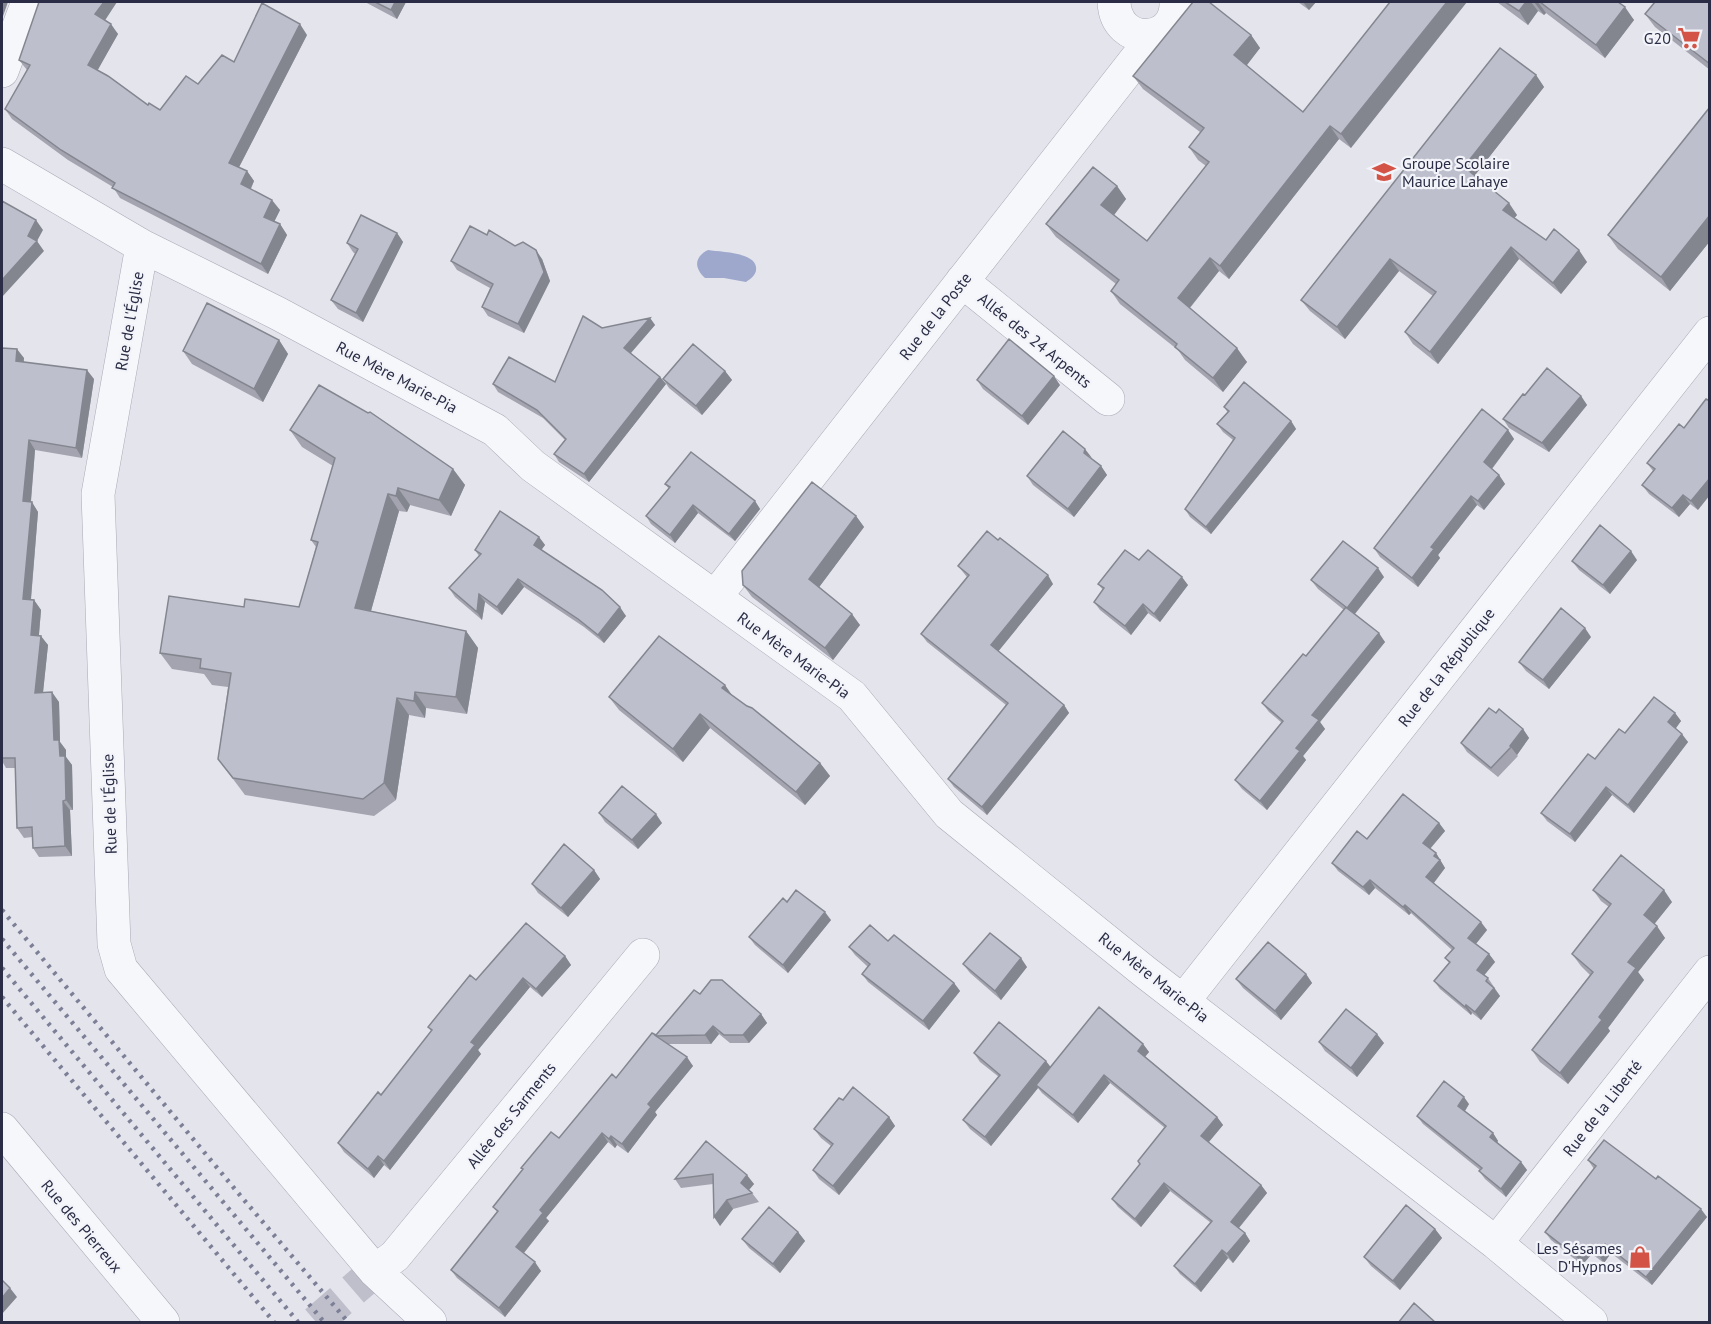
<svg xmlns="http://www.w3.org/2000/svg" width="1711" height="1324" font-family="'PT Sans',sans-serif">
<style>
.water{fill:#9ea8cc}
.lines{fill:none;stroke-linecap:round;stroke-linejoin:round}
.street-tunnel{stroke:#bebfcb;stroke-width:33;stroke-dasharray:33 16;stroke-linecap:butt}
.street-casing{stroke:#a8a9b7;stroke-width:34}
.street{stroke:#f6f7fa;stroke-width:33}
.rail{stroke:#7c7f96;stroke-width:4.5;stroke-dasharray:3 6;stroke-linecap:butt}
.wall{fill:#a3a4af}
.shaded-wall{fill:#84868f}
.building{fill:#bdbfcc;stroke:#84868f;stroke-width:1.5}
.labels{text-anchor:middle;stroke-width:4.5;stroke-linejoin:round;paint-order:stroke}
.poi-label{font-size:16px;fill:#2a2d45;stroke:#f3f4f9;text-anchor:end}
.street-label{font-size:16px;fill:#2a2d45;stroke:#f3f4f9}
</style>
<rect width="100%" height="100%" fill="#e3e4ec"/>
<path class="water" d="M708,250C720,252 754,252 756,267C757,274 752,278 746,282L724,278H705C694,268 694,257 708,250Z"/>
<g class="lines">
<path class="street-tunnel" d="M316,1322L375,1271"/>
<g class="street-casing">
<path id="street" d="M1114,2C1116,48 1178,45 1176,2
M2,71L28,2
M2,164L142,246L277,313L495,430L533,466L852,696L949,814L1145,972L1496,1243L1591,1322
M142,246L98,494L114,944L121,969L375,1271L430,1322
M962,281L1108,399
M715,597L1155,35
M1184,1000L1710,333
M2,1129L163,1322
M1496,1243L1710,972
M375,1271L395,1256L643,955"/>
</g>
<use href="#street" class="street"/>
<path class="rail" d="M2,910L239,1194L348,1322
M2,939L324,1322
M2,968L298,1322
M2,997L274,1322"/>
</g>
<path class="wall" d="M365,2H406L397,19Z
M1298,2H1316L1309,10Z
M1390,2L1351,148L1339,139L1229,279L1219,271L1190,308L1247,362L1223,392L1185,360L1178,350L1120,304L1111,291L1116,284L1056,237L1046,224L1117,186L1126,199L1114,215L1147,241L1206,166L1198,160L1189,147L1200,132L1143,89L1133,76L1251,35L1260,48L1246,65L1303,112Z
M1497,2H1618L1634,20L1605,58L1546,13L1544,15L1538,11L1528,25Z
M1710,2V70L1655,27L1645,14Z
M105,20L118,34L97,70L148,105L160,110L198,84L234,62L307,35L239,167L247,171L254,181L251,189L280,210L274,222L280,224L287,235L268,274L120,198L113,187L68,160L12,119L5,109L27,70L19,60Z
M1536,75L1544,87L1475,175L1517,215L1514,218L1546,240L1587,262L1561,294L1519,259L1438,364L1413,344L1405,332L1433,296L1399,271L1345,339L1310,311L1301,300Z
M1710,107V241L1670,291L1618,249L1608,235Z
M397,233L403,242L363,322L338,309L331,300L355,254L353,252L347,243Z
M487,235L515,246L542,259L550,281L524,333L488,316L482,307L490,288L457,270L451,261Z
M650,318L655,325L631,353L660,377L666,384L589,482L559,462L554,454L565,440L543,418L498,392L493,384L555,382L602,328Z
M279,340L288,354L263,402L192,364L183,351Z
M2,348L24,358V362L94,379L82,458L35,450L31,502L38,512L31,600H34L41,610L39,635L48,645L43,692L59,702L60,742L66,750V757L72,765L73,810H70L72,856L39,857L33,848L32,837L24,838L17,828L15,768H6L2,761Z
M725,371L732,380L702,415L669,388L663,379Z
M977,380L1060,385L1028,425L983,389Z
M1525,395L1581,396L1587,405L1549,452L1509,428L1503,419Z
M1224,407L1291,421L1296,429L1211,534L1190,517L1185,509L1233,440L1223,432L1217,424L1228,413Z
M1684,428L1698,510L1690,504L1679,517L1649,494L1642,485L1653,471L1647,463Z
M290,430L453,469L465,485L451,516L410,505L407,512L399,511L371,611L466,631L478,648L467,714L426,708L425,718L409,715L396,800L374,816L245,795L218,759L228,687L212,685L204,674L172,669L160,653L244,607H299L316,547L311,540L333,466L302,447Z
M1508,430L1514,439L1492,469L1499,475L1505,484L1484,510L1477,505L1438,555L1440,558L1418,587L1380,557L1374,548Z
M1092,459L1101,466L1107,475L1074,517L1033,485L1027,476Z
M665,484L755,501L760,509L735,541L698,513L675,543L651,524L646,516L669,489Z
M856,516L864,527L819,587L860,625L833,660L752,597L743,585Z
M539,537L545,545L541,550L626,616L604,643L584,627L524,587L502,615L485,602L482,620L455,597L449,588L479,556L475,550Z
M1139,560L1188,585L1160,622L1148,613L1131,635L1100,610L1094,602L1103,590L1098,584Z
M1637,560L1610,594L1579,570L1572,561Z
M958,566L1053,584L998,651L1064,705L1069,713L987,815L954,787L948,779L1006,705L927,642L921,634L967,577Z
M1384,577L1355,614L1385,642L1320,722L1325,729L1303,756L1306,760L1267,810L1242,789L1235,780L1282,723L1269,712L1262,703L1306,656L1344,610L1318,589L1311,580Z
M1591,637L1549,689L1526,671L1519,662Z
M731,694L820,763L830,776L805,805L710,728L683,762L619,710L609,697Z
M1496,713L1523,729L1529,738L1517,755L1518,756L1498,777L1467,752L1461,743Z
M1675,713L1681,721L1675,728L1688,742L1634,813L1612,795L1575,842L1547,821L1541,813L1595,759L1625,733Z
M599,813L662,823L638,849L605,822Z
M1439,823L1445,831L1430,849L1436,853L1445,868L1434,883L1487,930L1476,944L1489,954L1495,962L1484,975L1488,978L1500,996L1481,1020L1472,1013L1471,1015L1440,989L1434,981L1449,963L1445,958L1452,950L1411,913L1409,915L1375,888L1369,895L1338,871L1332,863L1367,839Z
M594,870L600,879L568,917L538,893L532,884Z
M1593,890L1672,902L1654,924L1665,938L1638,972L1644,980L1608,1028L1610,1031L1568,1084L1540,1062L1532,1050L1590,975L1581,966L1572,954L1609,907L1601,901Z
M787,902L831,920L788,973L755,945L749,937Z
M888,941L954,983L960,991L929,1030L868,982L862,974L868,967L855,955L849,947Z
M565,956L571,965L542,997L530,987L478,1050L481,1054L390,1170L384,1165L374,1178L344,1152L338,1143L381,1095L431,1031L428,1027L476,980Z
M963,964L1027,967L1001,1000L970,973Z
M1306,974L1312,983L1281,1020L1243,988L1236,979Z
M700,994L761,1014L767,1023L749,1043H730L719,1034L711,1044H668L693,1066L655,1112L657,1115L628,1153L617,1145L615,1148L608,1142L546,1218L549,1221L524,1253L541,1271L505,1317L457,1278L451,1270L497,1212L493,1207L523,1170L521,1168L559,1138L616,1078L656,1035Z
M1319,1042L1384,1043L1357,1077L1325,1051Z
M1143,1044L1149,1052L1145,1057L1217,1117L1223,1125L1209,1142L1261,1185L1267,1193L1239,1228L1245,1233L1250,1241L1233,1263L1228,1258L1201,1292L1180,1274L1174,1266L1211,1223L1170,1191L1141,1227L1118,1207L1112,1199L1140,1164L1165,1128L1110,1083L1078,1123L1042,1093L1038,1088L991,1146L970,1129L963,1120L999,1077L980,1062L974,1053L1051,1067Z
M843,1100L889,1117L895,1126L839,1195L819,1179L813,1170L831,1146L821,1138L814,1129Z
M1469,1104L1465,1111L1493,1133L1498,1141L1497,1142L1521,1162L1527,1170L1506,1197L1485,1179L1479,1171L1480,1170L1423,1124L1417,1116Z
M706,1141L754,1184L749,1190L752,1193L759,1202L733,1209L720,1226L713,1184L681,1188L675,1179Z
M1588,1160L1707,1217L1652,1285L1611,1253L1604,1263L1592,1254L1582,1265L1551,1240L1545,1232L1594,1169Z
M1435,1229L1442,1238L1400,1290L1371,1266L1364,1257Z
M798,1232L805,1241L780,1273L749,1248L742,1239Z"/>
<path class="shaded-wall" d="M2,2H8L2,19Z
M104,2H117L102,25L95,14Z
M395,2H406L397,19L391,10Z
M1303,2H1316L1309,10Z
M1447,2H1467L1351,148L1341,134Z
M1526,2H1531L1538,11L1528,25L1519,11Z
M1534,2H1538L1546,13L1544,15Z
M1625,7L1634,20L1605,58L1596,45Z
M111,24L118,34L95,75L88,65Z
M300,24L307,35L236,173L229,163Z
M1251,35L1260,48L1244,69L1234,55Z
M1536,75L1544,87L1472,179L1464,167Z
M1330,126L1339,139L1229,279L1220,266Z
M247,171L254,181L248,194L241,184Z
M1117,186L1126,199L1111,219L1101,205Z
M272,200L280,210L271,228L264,217Z
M1509,203L1517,215L1511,222L1503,210Z
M1710,215V241L1670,291L1661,277Z
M36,220L43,230L37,241L44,251L2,297V280Z
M280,224L287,235L268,274L261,264Z
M397,233L403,242L363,322L356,313Z
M1511,247L1519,259L1438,364L1430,352Z
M536,250L542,259L550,281L524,333L518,324Z
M1579,250L1587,262L1561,294L1553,283Z
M1210,258L1219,271L1187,311L1178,298Z
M1390,259L1399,271L1345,339L1337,327Z
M650,318L655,325L629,355L624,348Z
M279,340L288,354L263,402L254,389Z
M1237,348L1247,362L1223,392L1213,378Z
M17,349L24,358L22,371L16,361Z
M87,370L94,379L82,458L76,448Z
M725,371L732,380L702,415L696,406Z
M1054,376L1060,385L1028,425L1022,416Z
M660,377L666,384L589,482L584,474Z
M1581,396L1587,405L1549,452L1542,443Z
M1291,421L1296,429L1211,534L1206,527Z
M1508,430L1514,439L1490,471L1484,462Z
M29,440L35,450L30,511L23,501Z
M1085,449L1092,458L1084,453Z
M1101,466L1107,475L1074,517L1068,509Z
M453,469L465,485L451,516L439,500Z
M1499,475L1505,484L1484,510L1478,501Z
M1710,478V495L1698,510L1691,501Z
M398,488L410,505L407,512L396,496Z
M388,494L399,511L367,625L355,608Z
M1683,495L1690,504L1679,517L1672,508Z
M1471,496L1477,505L1438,555L1440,558L1418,587L1412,578L1431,547Z
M755,501L760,509L735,541L729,534Z
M32,502L38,512L30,609L23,599Z
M693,505L698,513L675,543L670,535Z
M856,516L864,527L817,590L809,579Z
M539,537L545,545L539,553L534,545Z
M1631,551L1637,560L1610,594L1603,585Z
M1378,568L1384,577L1353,616L1347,608Z
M1048,575L1053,584L997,653L991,645Z
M1182,577L1188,585L1160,622L1154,614Z
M518,579L524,587L502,615L497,607Z
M479,594L485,602L482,620L477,612Z
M34,600L41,610L38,645L31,635Z
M1143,604L1148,613L1131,635L1125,626Z
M620,607L626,616L604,643L598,635Z
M852,614L860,625L833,660L825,648Z
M1585,628L1591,637L1549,689L1543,680Z
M466,631L478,648L467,714L456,697Z
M1379,633L1385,642L1320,722L1325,729L1303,756L1306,760L1267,810L1260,801L1296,748L1312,715Z
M41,636L48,645L42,702L35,693Z
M725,685L734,698L722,688Z
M52,692L59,702L60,742L66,750V757L72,765L73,810L66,800L60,756L54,740Z
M415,692L426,708L425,718L414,701Z
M397,698L409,715L396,800L384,783Z
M1064,705L1069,713L987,815L982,807Z
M1675,713L1681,721L1674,731L1668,722Z
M700,714L710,728L683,762L673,749Z
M1523,729L1529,738L1517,755L1510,746Z
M1682,734L1688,742L1634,813L1628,805Z
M820,763L830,776L805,805L796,792Z
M1606,787L1612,795L1575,842L1570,834Z
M63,801L70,810L72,856L65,846Z
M656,814L662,823L638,849L632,840Z
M1439,823L1445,831L1428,851L1423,843Z
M1436,853L1445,868L1432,885L1426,877Z
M594,870L600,879L568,917L561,908Z
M1370,880L1375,888L1369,895L1363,887Z
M1664,890L1672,902L1652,927L1644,915Z
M1405,905L1411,913L1409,915L1403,907Z
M825,912L831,920L788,973L783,965Z
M1481,922L1487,930L1474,946L1468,938Z
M1657,926L1665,938L1638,972L1644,980L1608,1028L1610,1031L1568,1084L1560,1073L1599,1017L1628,962Z
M1489,954L1495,962L1482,978L1477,970Z
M565,956L571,965L542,997L536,989Z
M1021,958L1027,967L1001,1000L995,991Z
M1306,974L1312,983L1281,1020L1275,1011Z
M523,978L530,987L478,1050L481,1054L390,1170L384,1161L471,1042Z
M954,983L960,991L929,1030L923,1021Z
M1494,988L1500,996L1481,1020L1475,1012Z
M1466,1005L1472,1013L1471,1015L1465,1007Z
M761,1014L767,1023L749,1043L743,1035Z
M713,1026L719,1034L711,1044L705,1035Z
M1377,1034L1384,1043L1357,1077L1351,1068Z
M1143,1044L1149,1052L1143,1059L1138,1051Z
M687,1057L693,1066L655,1112L657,1115L628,1153L622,1144L648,1104Z
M1046,1061L1053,1070L1036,1085L1038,1088L991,1146L985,1137Z
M1104,1075L1110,1083L1078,1123L1073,1115Z
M1464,1097L1469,1104L1463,1114L1458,1106Z
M889,1117L895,1126L839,1195L833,1186Z
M1217,1117L1223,1125L1207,1144L1201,1136Z
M602,1133L608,1142L546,1218L549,1221L522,1255L516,1247L540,1210Z
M1493,1133L1498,1141L1496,1144L1490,1137Z
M611,1136L617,1145L615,1148L609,1139Z
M378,1156L384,1165L374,1178L368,1169Z
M1521,1162L1527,1170L1506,1197L1501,1189Z
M747,1175L754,1184L747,1192L741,1183Z
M1164,1183L1170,1191L1141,1227L1135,1219Z
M1261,1185L1267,1193L1237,1230L1231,1222Z
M727,1200L733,1209L720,1226L714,1217Z
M1701,1209L1707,1217L1652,1285L1646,1277Z
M1435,1229L1442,1238L1400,1290L1393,1281Z
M798,1232L805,1241L780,1273L773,1264Z
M1245,1233L1250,1241L1233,1263L1227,1254Z
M1605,1244L1611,1253L1604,1263L1598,1254Z
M1586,1245L1592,1254L1582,1265L1577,1257Z
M1222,1250L1228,1258L1201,1292L1195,1284Z
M535,1262L541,1271L505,1317L499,1308Z
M10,1288L17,1297L2,1314V1298Z"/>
<path class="building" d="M39,2H104L95,14L111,24L88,65L108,76L148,105L149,103L160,110L186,76L198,84L222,55L234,62L262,3L300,24L229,163L247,171L241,184L272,200L264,217L280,224L261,264L112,188L115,183L61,150L5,109L30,65L19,60Z
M375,2H395L391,10Z
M1193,2H1209L1251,35L1234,55L1303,112L1390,2H1447L1341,134L1330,126L1220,266L1210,258L1178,298L1237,348L1213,378L1175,347L1177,344L1111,291L1119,280L1046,224L1093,167L1117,186L1101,205L1147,241L1209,162L1189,147L1204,128L1133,76Z
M1505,2H1526L1519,11Z
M1540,2H1618L1625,7L1596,45Z
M1655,2H1710V64L1645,14Z
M1500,48L1536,75L1464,167L1509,203L1503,210L1546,240L1554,229L1579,250L1553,283L1511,247L1430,352L1405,332L1436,292L1390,259L1337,327L1301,300Z
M1710,107V215L1661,277L1608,235Z
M2,201L36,220L28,236L37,241L2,280Z
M361,215L397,233L356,313L331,300L358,249L347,243Z
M470,226L487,235L489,230L515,246L523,242L536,250L544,272L518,324L482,307L493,284L451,261Z
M207,303L279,340L254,389L183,351Z
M583,316L602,328L650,318L624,348L660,377L584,474L554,454L566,439L537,410L493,384L509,357L555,382Z
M1009,339L1054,376L1022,416L977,380Z
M693,344L725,371L696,406L663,379Z
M2,348L17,349L16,361L87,370L76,448L29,440L23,501L32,502L23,599L34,600L31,635L41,636L35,693L52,692L54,740H59L60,756H65L66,800L63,801L65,846L33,848L32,827L17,828L15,758H2Z
M1547,368L1581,396L1542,443L1503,419L1523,394L1525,395Z
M1244,382L1291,421L1206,527L1185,509L1235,438L1217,424L1229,411L1224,407Z
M319,385L368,413L370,412L453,469L439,500L398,488L396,496L388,494L355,608L466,631L456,697L415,692L414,701L397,698L384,783L363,799L233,778L218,759L231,673L200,668L201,659L160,653L169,596L244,607L245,599L299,607L318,542L311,540L335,458L290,430Z
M1706,399L1710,401V478L1691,501L1683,495L1672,508L1642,485L1655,469L1647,463L1679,424L1684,428Z
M1482,409L1508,430L1484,462L1499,475L1478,501L1471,496L1431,547L1434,549L1412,578L1374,548Z
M1063,431L1085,449L1084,453L1101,466L1068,509L1027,476Z
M691,452L755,501L729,534L693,505L670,535L646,516L670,487L665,484Z
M812,482L856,516L809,579L852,614L825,648L743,585L742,571Z
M500,511L539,537L534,545L602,590L620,607L598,635L578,619L518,579L497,607L479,594L477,612L449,588L481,554L475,550Z
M1600,525L1631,551L1603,585L1572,561Z
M987,531L998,540L1000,538L1048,575L991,645L1064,705L982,807L948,779L1008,703L921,634L969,575L958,566Z
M1343,541L1378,568L1347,608L1379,633L1312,715L1319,720L1296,748L1300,751L1260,801L1235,780L1283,721L1262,703L1303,654L1306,656L1346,607L1311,580Z
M1125,550L1139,560L1148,550L1182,577L1154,614L1143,604L1125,626L1094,602L1104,588L1098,584Z
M1561,608L1585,628L1543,680L1519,662Z
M659,636L725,685L722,688L747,706L752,708L820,763L796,792L700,714L673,749L609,697Z
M1654,697L1675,713L1668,722L1682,734L1628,805L1606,787L1570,834L1541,813L1588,754L1595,759L1619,729L1625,733Z
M1489,708L1496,713L1499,709L1523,729L1510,746L1511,747L1491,768L1461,743Z
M622,786L656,814L632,840L599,813Z
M1403,794L1439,823L1423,843L1436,853L1434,856L1440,860L1426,877L1481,922L1468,938L1489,954L1477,970L1488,978L1486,981L1494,988L1475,1012L1466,1005L1465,1007L1434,981L1450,962L1445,958L1454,948L1405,905L1403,907L1370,880L1363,887L1332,863L1357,831L1367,839Z
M564,844L594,870L561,908L532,884Z
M1621,855L1664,890L1644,915L1657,926L1628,962L1636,968L1599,1017L1602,1020L1560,1073L1532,1050L1593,972L1572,954L1611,904L1593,890Z
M796,890L825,912L783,965L749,937L783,898L787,902Z
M526,923L565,956L536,989L523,978L471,1042L475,1045L384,1161L378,1156L368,1169L338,1143L378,1092L381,1095L432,1030L428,1027L470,975L476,980Z
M870,925L888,941L894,935L954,983L923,1021L862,974L870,964L849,947Z
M990,933L1021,958L995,991L963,964Z
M1268,942L1306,974L1275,1011L1236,979Z
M711,980H722L761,1014L743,1035H724L713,1026L705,1035L656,1036L687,1057L648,1104L651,1107L622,1144L611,1136L609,1139L602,1133L540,1210L543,1213L516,1247L535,1262L499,1308L451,1270L498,1211L493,1207L523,1169L521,1168L551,1132L559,1138L612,1074L616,1078L652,1033L656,1035L694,990L700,994Z
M1099,1007L1143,1044L1138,1051L1217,1117L1201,1136L1261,1185L1231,1222L1245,1233L1227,1254L1222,1250L1195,1284L1174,1266L1212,1221L1164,1183L1135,1219L1112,1199L1140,1164L1138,1161L1166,1126L1104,1075L1073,1115L1036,1085Z
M1346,1009L1377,1034L1351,1068L1319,1042Z
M999,1022L1046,1061L985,1137L963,1120L1000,1075L974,1053Z
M1444,1081L1464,1097L1458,1106L1493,1133L1490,1137L1521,1162L1501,1189L1479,1171L1482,1168L1417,1116Z
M853,1087L889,1117L833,1186L813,1170L833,1144L814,1129L839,1098L843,1100Z
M1604,1140L1656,1179L1658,1176L1701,1209L1646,1277L1605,1244L1598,1254L1586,1245L1577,1257L1545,1232L1596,1166L1588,1160Z
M706,1141L747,1175L741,1183L752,1193L727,1200L714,1217L713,1174L675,1179Z
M1406,1205L1435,1229L1393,1281L1364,1257Z
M769,1207L798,1232L773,1264L742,1239Z
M2,1280L10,1288L2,1298Z
M1414,1303L1436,1323H1398Z"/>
<defs>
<g id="supermarket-bare" transform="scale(1.8)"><path d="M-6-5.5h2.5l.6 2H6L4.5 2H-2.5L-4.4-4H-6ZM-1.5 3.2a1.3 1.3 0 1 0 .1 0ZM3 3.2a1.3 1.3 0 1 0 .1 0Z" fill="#d35446" stroke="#f3f4f9" stroke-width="2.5" paint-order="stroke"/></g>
<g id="school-bare" transform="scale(1.8)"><path d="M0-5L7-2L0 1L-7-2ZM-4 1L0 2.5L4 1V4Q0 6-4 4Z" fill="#d35446" stroke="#f3f4f9" stroke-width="2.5" paint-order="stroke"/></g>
<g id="shop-bare" transform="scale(1.8)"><path d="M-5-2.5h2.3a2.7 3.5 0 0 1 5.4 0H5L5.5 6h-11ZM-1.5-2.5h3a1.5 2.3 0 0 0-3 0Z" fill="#d35446" stroke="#f3f4f9" stroke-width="2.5" paint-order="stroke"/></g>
</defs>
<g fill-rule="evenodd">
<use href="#supermarket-bare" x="1689" y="38"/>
<use href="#school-bare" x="1384" y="172"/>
<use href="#shop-bare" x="1640" y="1257"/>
</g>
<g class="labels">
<g class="poi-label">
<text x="1671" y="44">G20</text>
<text x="1402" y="169" text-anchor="start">Groupe Scolaire<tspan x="1402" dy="18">Maurice Lahaye</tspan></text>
<text x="1622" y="1254">Les Sésames<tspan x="1622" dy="18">D'Hypnos</tspan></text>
</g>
<g class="street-label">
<text transform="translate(935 316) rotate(-52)" y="6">Rue de la Poste</text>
<text transform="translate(129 321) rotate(-80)" y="6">Rue de l'Église</text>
<text transform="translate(1035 340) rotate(39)" y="6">Allée des 24 Arpents</text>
<text transform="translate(397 377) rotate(28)" y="6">Rue Mère Marie-Pia</text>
<text transform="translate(794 655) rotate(36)" y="6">Rue Mère Marie-Pia</text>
<text transform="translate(1446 667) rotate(-52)" y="6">Rue de la République</text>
<text transform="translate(109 804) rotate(-92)" y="6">Rue de l'Église</text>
<text transform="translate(1154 977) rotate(38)" y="6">Rue Mère Marie-Pia</text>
<text transform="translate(1602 1108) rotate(-52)" y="6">Rue de la Liberté</text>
<text transform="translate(511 1115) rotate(-51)" y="6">Allée des Sarments</text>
<text transform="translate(82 1226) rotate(50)" y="6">Rue des Pierreux</text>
</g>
</g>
<rect width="1711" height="1324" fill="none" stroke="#2a2d45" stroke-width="6"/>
</svg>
